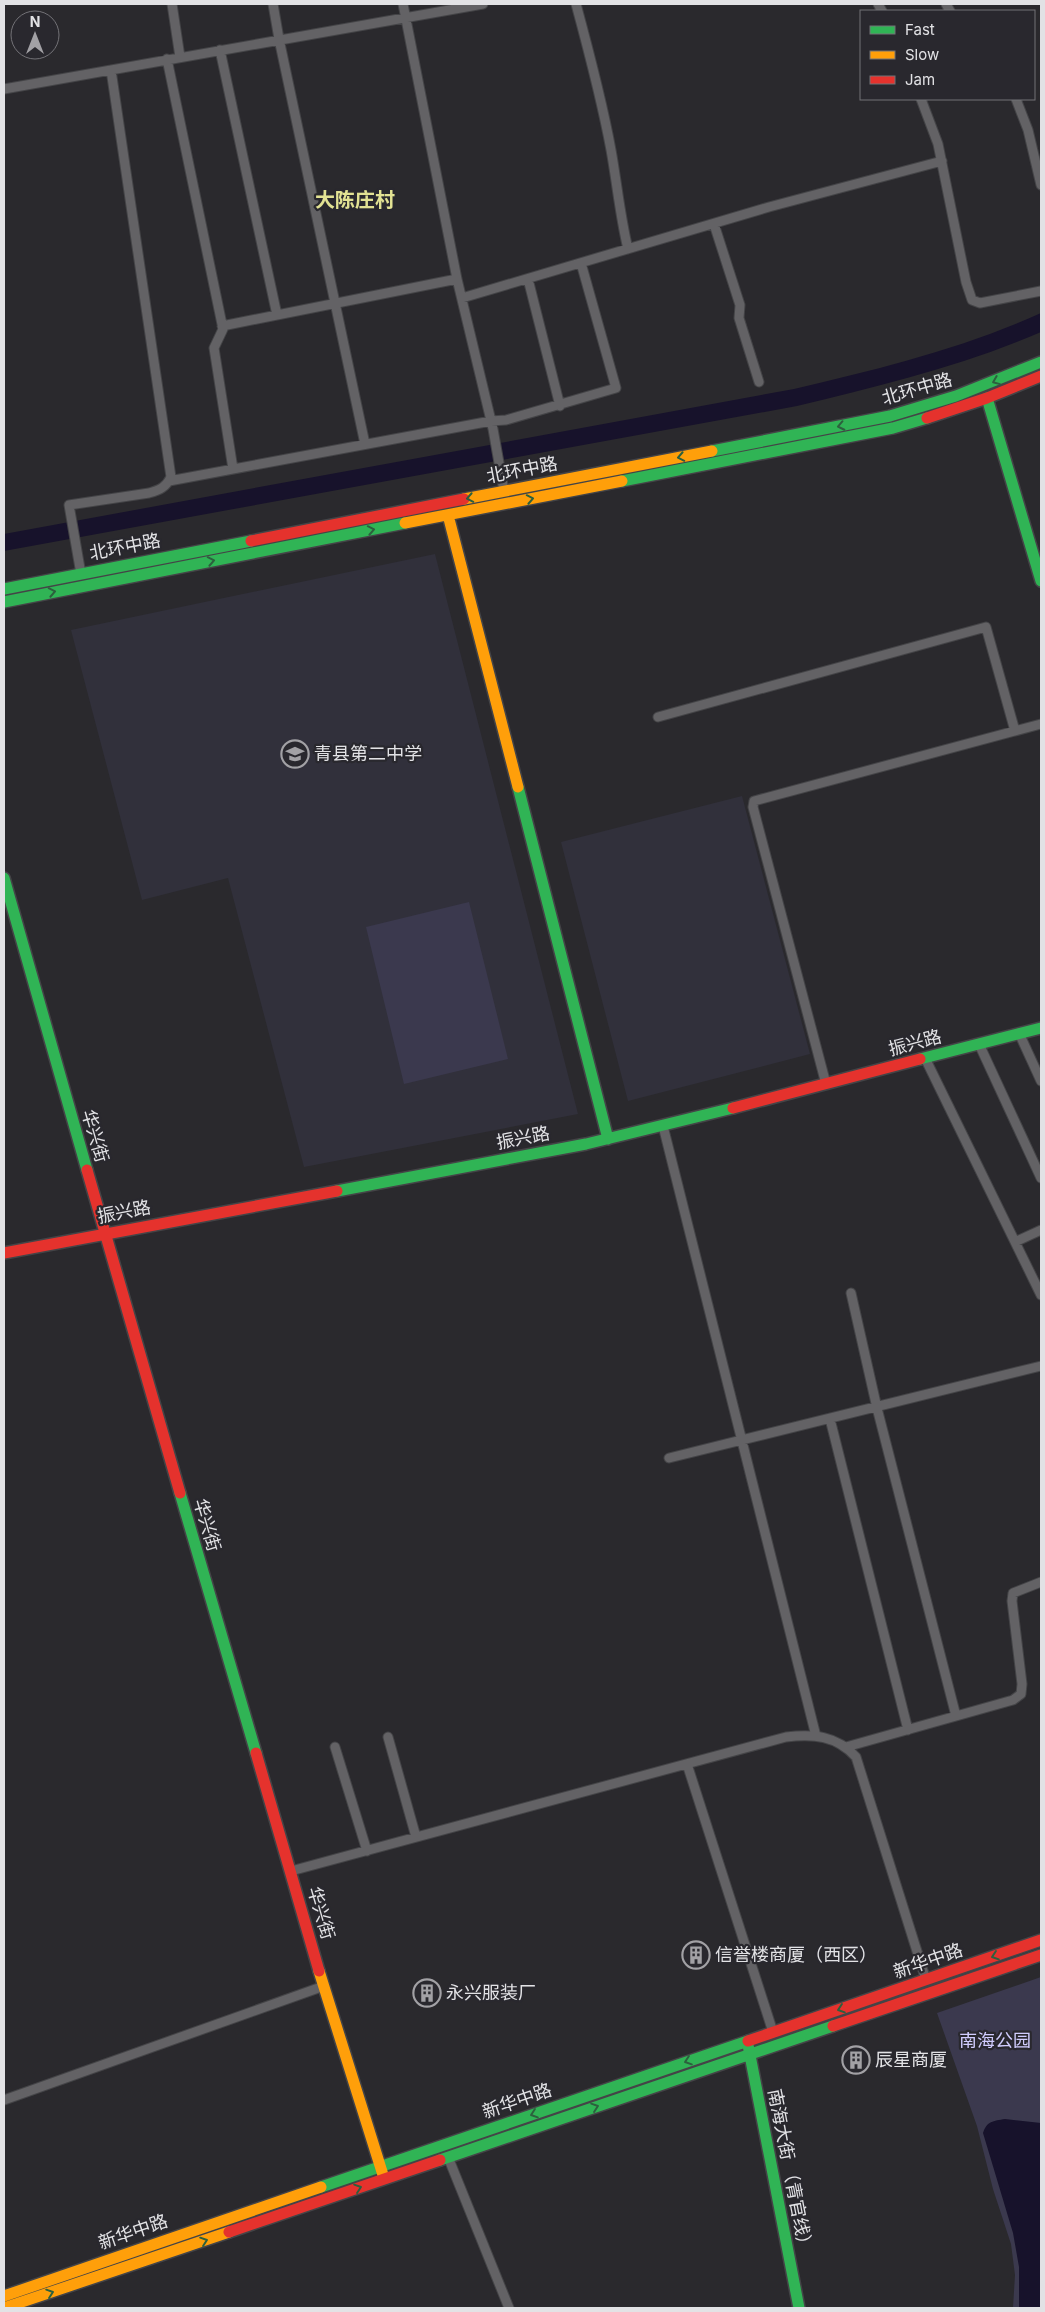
<svg xmlns="http://www.w3.org/2000/svg" width="1045" height="2312" font-family="Inter,'Noto Sans SC',sans-serif">
<style>
.built{fill:#31303b}
.green{fill:#3b394e}
.water{fill:#17122b}
.lines{fill:none;stroke-linecap:round;stroke-linejoin:round}
.street-casing{stroke:#444447;stroke-width:11}
.fast-casing{stroke:#444447;stroke-width:14}
.slow-casing{stroke:#444447;stroke-width:14}
.jam-casing{stroke:#444447;stroke-width:14}
.street{stroke:#636265;stroke-width:9}
.fast{stroke:#30b455;stroke-width:11}
.slow{stroke:#ff9f0a;stroke-width:11}
.jam{stroke:#e5322d;stroke-width:11}
.oneway{stroke:#2c603e}
.labels{text-anchor:middle;stroke-width:4.5;stroke-linejoin:round;paint-order:stroke}
.street-label{font-size:18px;fill:#e2e2e5;stroke:#29282e}
.poi-label{font-size:18px;fill:#e2e2e5;stroke:#29282e;text-anchor:start}
.park-label{font-size:18px;fill:#d0ccfc;stroke:#29282e}
.quarter-label{font-size:20px;font-weight:bold;fill:#e2e293;stroke:#29282e}
</style>
<rect width="100%" height="100%" fill="#2a292d"/>
<path class="built" d="M435,554L578,1114L304,1167L228,878L142,900L71,630Z
M742,796L810,1054L628,1101L561,842Z"/>
<path class="green" d="M469,902L508,1059L404,1084L366,927Z
M1041,1977V2308H1013L1015,2275L1011,2244L993,2189L977,2126L937,2013Z"/>
<path class="water" d="M1041,313V332C963,366 880,386 797,406L4,551V534L794,389C878,369 961,349 1041,313Z
M1005,2119L1041,2123V2308H1019V2267L1013,2233L983,2133C987,2121 993,2121 1005,2119Z"/>
<g class="lines">
<g class="street-casing">
<path id="street" d="M172,4L180,57
M273,4L279,39L365,444
M403,4L457,279L493,429L504,491
M576,4C589,52 602,101 611,150C617,183 620,216 628,249
M878,4L882,11
M946,4L950,11
M220,50L277,315
M167,59L223,329L214,348L233,469
M4,89L483,4
M921,99L938,144L966,282L972,300L980,303L1041,291
M1016,99L1028,130L1041,185
M714,224L740,305L739,318L759,382
M528,279L560,406
M462,298L769,207L942,161
M222,326L457,279
M169,481L491,421L506,420L616,388L581,263
M81,574L69,505L149,493C160,490 166,487 171,477L111,70
M658,717L986,627L1015,731
M1019,1033L1041,1081
M979,1044L1041,1178
M925,1058L1041,1295
M826,1084L753,807L754,801L1041,724
M663,1126L816,1736
M1015,1242L1041,1230
M851,1293L877,1408L956,1716
M830,1419L908,1730
M669,1458L1041,1366
M388,1737L416,1837
M335,1747L367,1851
M846,1747L1013,1700L1021,1694L1022,1684L1012,1601L1013,1593L1041,1582
M687,1764L773,2032
M291,1871L786,1737C813,1734 836,1735 856,1757L926,1980
M4,2100L324,1986
M448,2157L509,2308"/>
</g>
<g class="fast-casing">
<path id="fast" d="M987,398L1041,581
M712,451L890,416L956,396L1041,362
M622,481L893,428L927,418
M4,589L251,541
M4,602L405,523
M518,787L608,1139
M4,878L87,1170
M920,1059L1041,1028
M337,1191L586,1144L733,1108
M180,1493L256,1753
M748,2045L799,2308
M440,2160L833,2026
M321,2187L748,2041"/>
</g>
<g class="slow-casing">
<path id="slow" d="M464,499L712,451
M448,515L518,787
M405,523L622,481
M319,1971L383,2175
M4,2296L321,2187
M4,2308L229,2232"/>
</g>
<g class="jam-casing">
<path id="jam" d="M927,418L987,398L1041,376
M251,541L464,499
M733,1108L920,1059
M87,1170L180,1493
M4,1253L337,1191
M256,1753L319,1971
M833,2026L1041,1955
M748,2041L1041,1940
M229,2232L440,2160"/>
</g>
<use href="#street" class="street"/>
<use href="#fast" class="fast"/>
<use href="#slow" class="slow"/>
<use href="#jam" class="jam"/>
</g>
<defs><path id="oneway-chevron" d="M-2-3.5L2.5 0L-2 3.5" fill="none" stroke-width="1.6" stroke-linecap="round" stroke-linejoin="round" transform="scale(1.25)"/></defs>
<g class="oneway">
<use href="#oneway-chevron" transform="translate(996 381) rotate(158)"/>
<use href="#oneway-chevron" transform="translate(841 426) rotate(168)"/>
<use href="#oneway-chevron" transform="translate(681 457) rotate(169)"/>
<use href="#oneway-chevron" transform="translate(470 498) rotate(169)"/>
<use href="#oneway-chevron" transform="translate(530 499) rotate(-11)"/>
<use href="#oneway-chevron" transform="translate(371 530) rotate(-11)"/>
<use href="#oneway-chevron" transform="translate(211 561) rotate(-11)"/>
<use href="#oneway-chevron" transform="translate(52 592) rotate(-11)"/>
<use href="#oneway-chevron" transform="translate(995 1956) rotate(161)"/>
<use href="#oneway-chevron" transform="translate(841 2009) rotate(161)"/>
<use href="#oneway-chevron" transform="translate(688 2061) rotate(161)"/>
<use href="#oneway-chevron" transform="translate(595 2107) rotate(-19)"/>
<use href="#oneway-chevron" transform="translate(534 2114) rotate(161)"/>
<use href="#oneway-chevron" transform="translate(358 2188) rotate(-19)"/>
<use href="#oneway-chevron" transform="translate(204 2241) rotate(-19)"/>
<use href="#oneway-chevron" transform="translate(50 2293) rotate(-19)"/>
</g>
<defs>
<g id="school-ring" transform="scale(1.4375)"><circle r="9.5" fill="#29282e" stroke="#a2a1a5" stroke-width="1.5"/><path d="M0-5L7-2L0 1L-7-2ZM-4 1L0 2.5L4 1V4Q0 6-4 4Z" fill="#a2a1a5"/></g>
<g id="building-ring" transform="scale(1.4375)"><circle r="9.5" fill="#29282e" stroke="#a2a1a5" stroke-width="1.5"/><path d="M-4-6H4V6H1V3H-1V6H-4ZM-2.5-4.3h1.7v1.8h-1.7ZM.8-4.3h1.7v1.8H.8ZM-2.5-1h1.7V.8h-1.7ZM.8-1h1.7V.8H.8Z" fill="#a2a1a5"/></g>
</defs>
<g fill-rule="evenodd">
<use href="#school-ring" x="295" y="754"/>
<use href="#building-ring" x="696" y="1955"/>
<use href="#building-ring" x="427" y="1993"/>
<use href="#building-ring" x="856" y="2060"/>
</g>
<g class="labels">
<g class="street-label">
<text transform="translate(917 389) rotate(-16)" y="6">北环中路</text>
<text transform="translate(522 470) rotate(-11)" y="6">北环中路</text>
<text transform="translate(125 547) rotate(-11)" y="6">北环中路</text>
<text transform="translate(915 1043) rotate(-15)" y="6">振兴路</text>
<text transform="translate(95 1136) rotate(74)" y="6">华兴街</text>
<text transform="translate(523 1138) rotate(-11)" y="6">振兴路</text>
<text transform="translate(124 1212) rotate(-11)" y="6">振兴路</text>
<text transform="translate(207 1525) rotate(74)" y="6">华兴街</text>
<text transform="translate(321 1913) rotate(74)" y="6">华兴街</text>
<text transform="translate(928 1961) rotate(-19)" y="6">新华中路</text>
<text transform="translate(517 2101) rotate(-19)" y="6">新华中路</text>
<text transform="translate(790 2171) rotate(79)" y="6">南海大街 （青官线）</text>
<text transform="translate(133 2232) rotate(-19)" y="6">新华中路</text>
</g>
<g class="poi-label">
<text x="314" y="760">青县第二中学</text>
<text x="715" y="1961">信誉楼商厦（西区）</text>
<text x="446" y="1999">永兴服装厂</text>
<text x="875" y="2066">辰星商厦</text>
</g>
<g class="park-label">
<text x="995" y="2047">南海公园</text>
</g>
<g class="quarter-label">
<text x="355" y="207">大陈庄村</text>
</g>
</g>
<rect width="1045" height="2312" fill="none" stroke="#e2e2e5" stroke-width="10"/>
<rect x="860" y="10" width="175" height="90" fill="#29282e" stroke="#737277"/>
<rect x="870" y="26" width="25" height="8" fill="#30b455" stroke="#737277"/>
<text x="905" y="35" font-size="15" fill="#e2e2e5">Fast</text>
<rect x="870" y="51" width="25" height="8" fill="#ff9f0a" stroke="#737277"/>
<text x="905" y="60" font-size="15" fill="#e2e2e5">Slow</text>
<rect x="870" y="76" width="25" height="8" fill="#e5322d" stroke="#737277"/>
<text x="905" y="85" font-size="15" fill="#e2e2e5">Jam</text>
<g transform="translate(35 35)"><circle r="24" fill="#29282e" stroke="#737277"/>
<path d="M0-4L9 19L0 12L-9 19Z" fill="#a2a1a5"/>
<text y="-8" font-size="14" font-weight="bold" text-anchor="middle" fill="#e2e2e5">N</text>
</g>
</svg>
